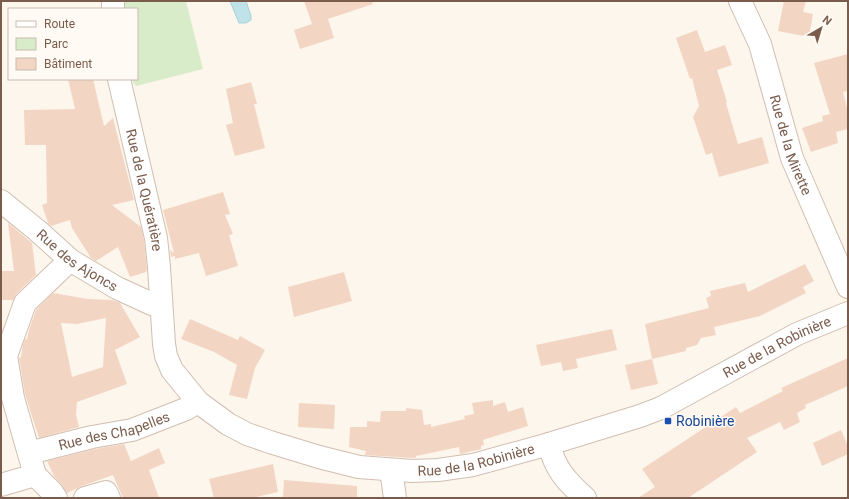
<svg xmlns="http://www.w3.org/2000/svg" width="849" height="499" font-family="Roboto,sans-serif">
<style>
.green{fill:#d8ecc9}
.water{fill:#bfe3e8;stroke:#a5d3da}
.building{fill:#f3d5c3;fill-rule:evenodd}
.lines{fill:none;stroke-linecap:round;stroke-linejoin:round}
.minor-casing{stroke:#d1beb0;stroke-width:24}
.minor{stroke:#fff;stroke-width:22}
.transit-dot{fill:#1a4fb4;stroke:#fffaf3;stroke-width:1.5}
.labels{text-anchor:middle;stroke-width:3;stroke-linejoin:round;paint-order:stroke}
.street-label{font-size:14px;fill:#7a5c4d;stroke:#fffaf3}
.transit-label{font-size:14px;fill:#164399;stroke:#fffaf3;text-anchor:start}
</style>
<rect width="100%" height="100%" fill="#fdf6ec"/>
<path class="green" d="M113,1H186L203,69L136,86L131,79H137V9H113Z"/>
<path class="water" d="M230,1H246L251,16V20L246,23H239Z"/>
<path class="building" d="M304,1H372L373,4L328,19L334,38L300,49L294,30L312,24Z
M784,1H806L803,12L813,14L809,37L778,31Z
M697,30L705,52L725,45L732,65L717,70L727,102L726,103L738,144L762,137L769,163L719,177L712,153L706,155L693,117L699,106L692,78L690,79L676,38Z
M848,54V91L843,92L848,112V129L836,132L838,143L811,152L802,128L823,121L822,116L830,114L814,63Z
M68,79H93L104,126L113,118L134,200L112,205L141,227L144,240L147,269L146,272L130,277L118,247L96,261L91,258L72,228L70,220L51,226L48,223L42,205L47,203L46,145H25L24,110L75,109Z
M251,82L257,104H254L265,148L235,156L226,125L233,123L226,89Z
M223,192L230,214L225,215L233,234L229,235L238,266L206,276L199,253L175,259V256L171,257L170,250L174,253L163,210Z
M8,223L32,243L36,275L16,294L13,300H1V271H14Z
M805,264L814,281L803,287L806,293L760,316L714,327L716,335L701,338L697,345L686,348V351L652,359L645,324L709,308L706,298L711,296L710,291L745,283L748,292Z
M344,272L352,301L294,317L288,287Z
M53,293L88,299L112,300L120,303L140,337L115,350L127,384L77,402L76,415L79,427L39,438L25,394L19,358L21,357L23,344L25,339H27L29,330L36,310ZM106,318L103,367L72,377L61,323L77,324Z
M190,319L238,340L240,336L265,350L255,368L247,399L229,395L237,365L214,352L181,339Z
M612,329L617,350L576,359L578,368L563,371L561,362L541,366L536,345Z
M848,358V386L805,405L806,408L797,413L800,422L784,430L780,422L747,438L757,452L688,498H638L655,487L642,469L736,407L740,413L783,391L781,388Z
M652,359L658,384L631,390L625,365Z
M493,400V406L505,402L508,412L523,407L528,426L483,440L484,445L481,446V449L460,454L459,447L416,456V458H412L365,455L366,451L349,447L350,427H367V421L380,422L381,411H406V408L422,410L424,425L431,424V427L465,419L464,416L474,414L472,403Z
M299,403L335,405L334,429L298,427Z
M841,430L848,446V454L822,466L813,443Z
M124,444L131,461L159,448L165,463L149,470L159,498H123L113,475L82,486L67,493L62,485L54,476L47,461L95,449Z
M273,464L278,492L252,498H214L209,479Z
M284,480L357,486V498H283Z"/>
<g class="lines">
<g class="minor-casing">
<g id="minor">
<path d="M113,1V9"/>
<path id="s1" d="M740,1L760,44L792,158L848,287"/>
<path id="s2" d="M119,79L156,238L159,267L164,344L166,356L172,370L198,402L228,424L247,434L270,442L319,457L359,467L412,471L438,470L473,465L549,444L640,416L661,408L797,334L848,313"/>
<path id="s3" d="M1,201L38,231L70,260L117,288L152,304L161,303"/>
<path d="M549,444C555,469 566,481 585,498"/>
<path id="s4" d="M29,453L92,437L132,430L186,409L198,402"/>
<path d="M391,470L395,498"/>
<path d="M35,475L52,492L56,498"/>
<path d="M1,485L35,475L13,398L6,356L25,303L70,260"/>
<path d="M85,498L106,492L109,498"/>
</g>
</g>
<use href="#minor" class="minor"/>
</g>
<rect class="transit-dot" x="664" y="417" width="8" height="8" rx="2"/>
<g class="labels">
<g class="street-label">
<text dy="5" stroke="none"><textPath href="#s1" startOffset="153">Rue de la Mirette</textPath></text>
<text dy="5" stroke="none"><textPath href="#s2" startOffset="114">Rue de la Quératière</textPath></text>
<text dy="5" stroke="none"><textPath href="#s3" startOffset="97">Rue des Ajoncs</textPath></text>
<text dy="5" stroke="none"><textPath href="#s2" startOffset="956">Rue de la Robinière</textPath></text>
<text dy="5" stroke="none"><textPath href="#s4" startOffset="88">Rue des Chapelles</textPath></text>
<text dy="5" stroke="none"><textPath href="#s2" startOffset="632">Rue de la Robinière</textPath></text>
</g>
<g class="transit-label">
<text x="676" y="426">Robinière</text>
</g>
</g>
<rect width="849" height="499" fill="none" stroke="#7a5c4d" stroke-width="4"/>
<rect x="8" y="8" width="130" height="72" fill="#fffaf3" stroke="#cabbb1"/>
<rect x="16" y="21" width="20" height="6" fill="#ffffff" stroke="#cabbb1"/>
<text x="44" y="28" font-size="12" fill="#7a5c4d">Route</text>
<rect x="16" y="38" width="20" height="12" fill="#d8ecc9" stroke="#cabbb1"/>
<text x="44" y="48" font-size="12" fill="#7a5c4d">Parc</text>
<rect x="16" y="58" width="20" height="12" fill="#f3d5c3" stroke="#cabbb1"/>
<text x="44" y="68" font-size="12" fill="#7a5c4d">Bâtiment</text>
<g transform="translate(821 28) rotate(38)" stroke="#fffaf3" stroke-width="3" paint-order="stroke">
<path d="M0-3L7 15L0 10L-7 15Z" fill="#7a5c4d"/>
<text y="-6" font-size="11" font-weight="bold" text-anchor="middle" fill="#7a5c4d">N</text>
</g>
</svg>
